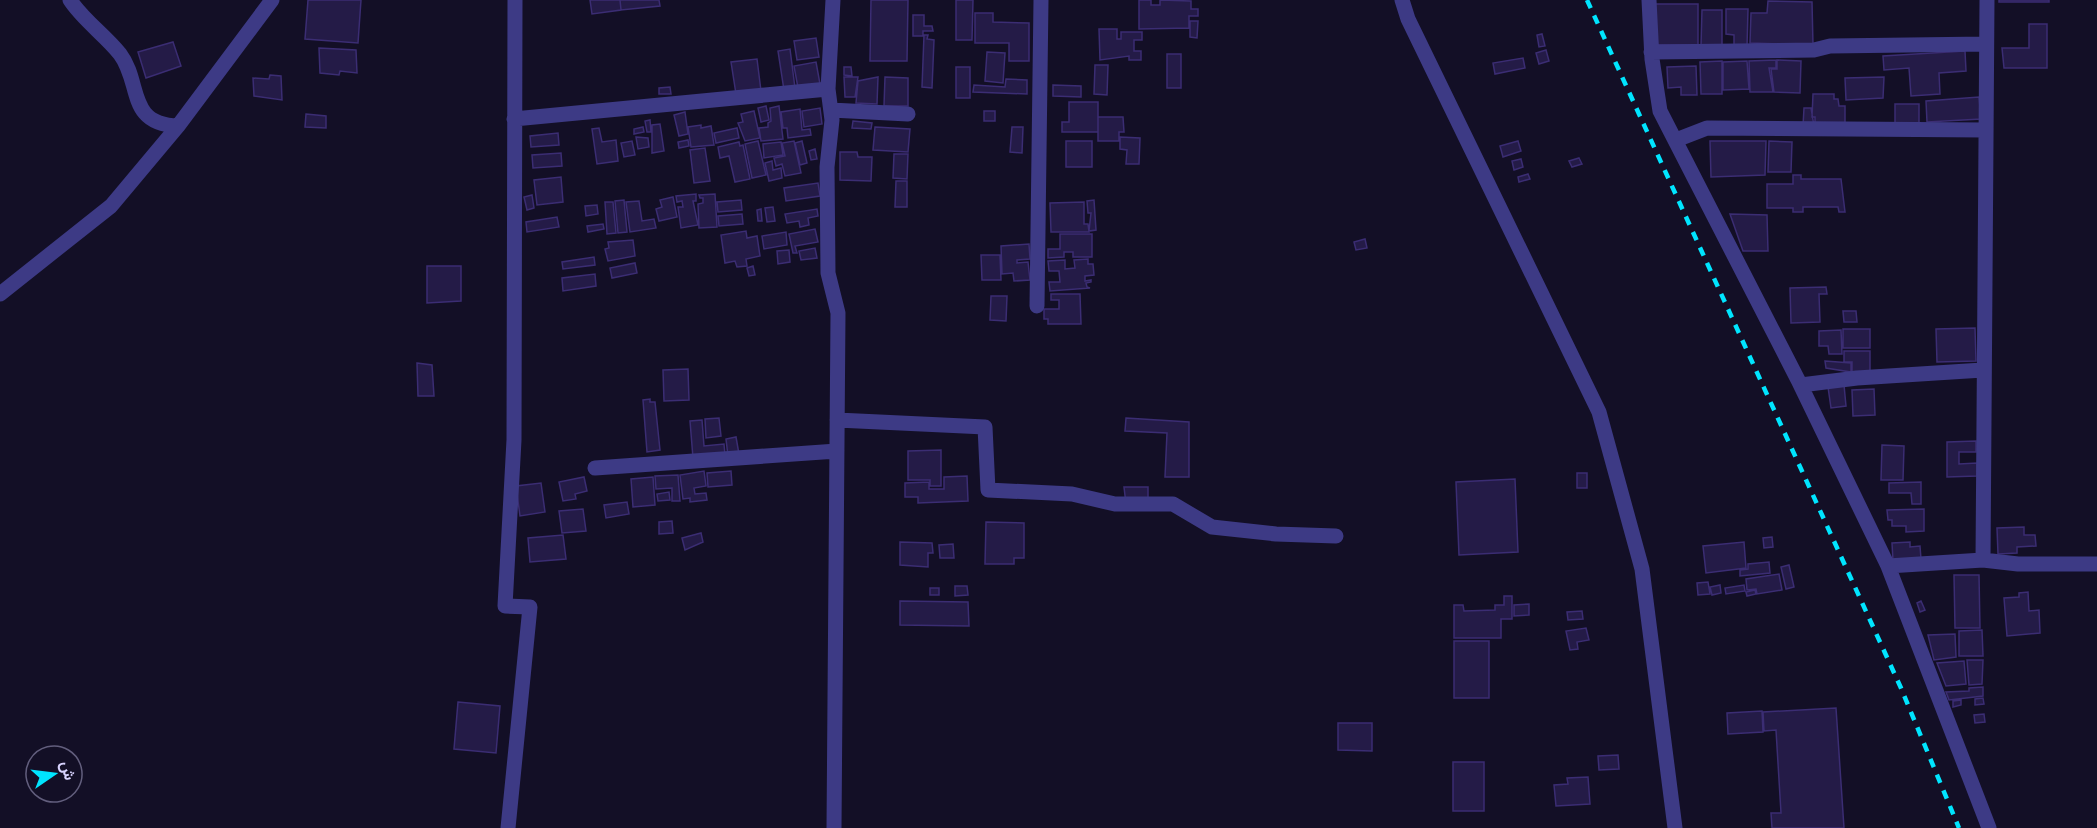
<svg xmlns="http://www.w3.org/2000/svg" width="2097" height="828" font-family="Manrope,Vazirmatn,sans-serif">
<style>
.building{fill:#241b47;stroke:#3b2d73;stroke-width:1.5}
.lines{fill:none;stroke-linecap:round;stroke-linejoin:round}
.minor{stroke:#3d3a85;stroke-width:15}
.rail{stroke:#00e5ff;stroke-width:4.5;stroke-dasharray:9 8;stroke-linecap:butt}
</style>
<rect width="100%" height="100%" fill="#130f26"/>
<path class="building" d="M308,0H361L358,43L305,39Z
M590,0H620L621,10L592,14Z
M620,0H659L660,6L621,10Z
M871,0H908L907,61H870Z
M956,0H973L972,40H956Z
M1139,0H1151V5H1160V0L1191,1V9H1198V16H1189V28L1139,29Z
M1999,0H2049V2H1999Z
M1768,1L1812,2L1813,45L1750,43L1751,13H1767Z
M1654,4H1698V45H1654Z
M1726,9H1748L1747,47H1734V35L1726,34Z
M1702,10H1722V46H1701Z
M975,13H993V22L1029,23V61H1009V43H975Z
M913,15H924V26H932L933,31H923V36H913Z
M1190,21H1198L1197,38L1190,37Z
M2029,24H2047V68H2004L2002,48H2029Z
M1099,29H1117V39H1121V32H1142V40H1134V51H1141V60H1129V56L1100,60Z
M1542,34L1545,46L1539,47L1537,35Z
M924,35H928L927,39L934,40L932,88L922,87Z
M816,38L819,57L797,60L794,41Z
M173,42L181,66L146,78L138,52Z
M319,48L356,50L357,73L340,71L339,75L320,73Z
M790,49L795,88L784,90L778,51Z
M1546,50L1549,61L1539,64L1536,53Z
M1965,51L1966,71L1939,73L1940,94L1911,96L1909,68L1884,70L1883,56Z
M987,52L1005,53L1003,83L985,81Z
M1167,54H1181V88H1167Z
M1523,58L1525,68L1495,74L1493,63Z
M757,59L761,91L736,94L731,62Z
M1776,60V68H1769L1773,92H1750L1749,61Z
M1777,60L1801,61L1800,93L1774,92L1771,69H1777Z
M1722,61V94H1701L1700,62Z
M1747,61L1749,89L1723,90V62Z
M816,62L820,84L798,88L794,66Z
M1095,65H1108L1107,95L1094,94Z
M1696,66L1697,95H1681V87L1668,88L1667,67Z
M844,67H851L852,76L844,75Z
M956,67H970V98H956Z
M270,75L281,76L282,100L254,96L253,78L269,79Z
M844,77H858L855,97H845Z
M878,77L877,104L856,103L858,81Z
M885,77L908,78V106H884Z
M1884,77L1883,98L1846,100L1845,78Z
M1006,79L1027,80V94L973,92L974,85L1005,87Z
M1053,85L1081,86V97L1053,96Z
M670,87L671,94H659V88Z
M1813,94H1834V99H1838L1839,106H1845V124H1815V117H1812Z
M1979,97L1981,119L1927,122L1926,101Z
M1069,102H1098V132H1062V122H1069Z
M1895,104H1919V127H1895Z
M766,106L769,120L761,122L758,108Z
M779,106L783,139L761,141L759,128L768,127V123L771,121L770,108Z
M820,108L822,124L804,127L802,111Z
M1804,108H1811L1814,126H1803Z
M800,109L802,130L810,129L811,135L788,138L787,128H783L781,112Z
M754,111L760,138L745,141L738,123L743,122L741,114Z
M984,111H995V121H984Z
M685,112L688,134L679,136L674,115Z
M306,114L326,116V128L305,127Z
M1098,117H1123L1124,132H1119V141H1098Z
M650,120L651,132H647L645,121Z
M853,121L872,123L871,129L852,128Z
M660,124L664,151L652,153V125Z
M701,125V128L711,126L714,145L691,147L688,127Z
M643,127L644,132L634,134V129Z
M875,127L910,129L908,152L873,150Z
M1012,127H1023L1022,153L1010,152Z
M599,128L602,142L616,140L618,161L597,164L592,129Z
M737,128L739,138L716,143L714,133Z
M558,133L559,145L531,147L530,136Z
M636,137L648,138L649,147L638,149Z
M1120,137L1140,138L1139,164H1126L1127,150L1120,149Z
M688,140L689,146L679,148L678,142Z
M632,141L635,155L624,157L621,143Z
M758,141L766,175L752,178L745,144Z
M794,141L801,173L785,176L782,164L776,166L774,158L785,156L782,143Z
M802,141L807,163L800,165L795,143Z
M1066,141H1092V167H1066Z
M1518,141L1521,151L1503,157L1500,146Z
M1710,141H1766L1765,175L1711,177Z
M1769,141L1792,142L1791,172H1768Z
M739,142L740,146L743,145L750,179L735,182L729,156L720,158L718,147Z
M781,142L783,155L764,158L763,144Z
M705,148L710,181L694,183L690,150Z
M815,149L817,159L811,160L809,151Z
M840,152H857L858,157H872L871,181L840,180Z
M561,153L562,166L533,168L532,155Z
M894,154H908L907,179L893,178Z
M1579,158L1582,164L1572,167L1569,161Z
M1521,159L1523,167L1514,170L1512,161Z
M772,161L773,170L781,168L782,178L769,181L765,163Z
M1528,174L1530,179L1519,182L1518,177Z
M1793,175H1801V179H1841L1845,212H1839L1838,207H1803V212H1793V208H1767V184H1793Z
M561,177L563,202L537,205L534,180Z
M896,181H907V207H895Z
M818,183L820,196L786,201L784,188Z
M696,194V201H693L698,225L681,228L678,207H683L682,201L677,202L676,196Z
M715,194L717,227L699,228L698,204L703,203V198H700L699,195Z
M532,195L534,208L527,210L524,197Z
M673,197L677,217L659,221L656,209L662,207L660,200Z
M624,200L627,232L618,233L615,201Z
M741,200L742,210L718,212L717,202Z
M1094,200L1096,230L1089,231L1091,213H1088L1087,201Z
M639,201L642,221L654,219L656,228L630,232L626,202Z
M605,202H613L616,233L607,234Z
M1084,202V224H1088L1089,232H1051L1050,203Z
M597,205L598,214L586,216L585,206Z
M773,207L775,221L767,222L765,208Z
M761,209L762,221H758L757,210Z
M817,209L818,216L808,218L809,225L800,227L799,221L787,223L785,214Z
M742,214L743,224L719,226L718,216Z
M1730,214L1767,215L1768,251H1743Z
M557,217L559,227L527,232L526,222Z
M603,224L604,229L588,232L587,226Z
M815,229L818,242L795,246L797,253H793L789,234Z
M746,231L747,238L757,236L760,256L746,259L747,266L737,267L735,261L725,263L721,235Z
M786,232L787,245L764,249L762,236Z
M1060,234H1092V257H1073V252H1064V257L1048,258V249H1060Z
M1365,239L1367,248L1356,250L1354,242Z
M633,240L635,256L608,261L605,249L609,248L608,242Z
M1029,244L1030,259L1017,260V263L1028,262L1030,280L1014,281L1013,273L1002,274L1001,246Z
M815,248L817,258L801,260L799,251Z
M789,250L790,262L778,264L777,251Z
M981,255H1000L1001,280H982Z
M594,257L595,265L563,269L562,262Z
M1088,259V264H1093L1094,275L1085,276V281L1091,280V282L1086,283L1087,287L1090,288L1050,291L1049,282H1060L1059,271H1049L1048,261L1065,260V269L1075,268L1074,260Z
M635,263L637,273L612,278L610,268Z
M427,266H461V301L427,303Z
M753,266L755,275L749,276L747,268Z
M595,274L596,286L563,291L562,278Z
M1826,287L1827,294H1819L1820,322L1791,323L1790,288Z
M1051,294H1080L1081,324H1048V319H1044V309H1059V300H1051Z
M991,296H1007L1006,321L990,320Z
M1843,311H1856L1857,322H1844Z
M1975,328L1976,361L1937,362L1936,329Z
M1843,329H1870V348H1843Z
M1841,330L1842,354H1829L1828,346H1819V331Z
M1844,351H1870V373H1852V362H1844Z
M1825,361L1851,363V372L1826,368Z
M417,363L432,365L434,396H418Z
M688,369L689,400L664,401L663,370Z
M1844,385L1846,406L1831,408L1828,387Z
M1874,389L1875,415L1853,416L1852,390Z
M650,399V402H655L660,450L647,452L643,400Z
M719,418L721,436L706,438L705,419Z
M1126,418L1189,422V477H1165L1167,433L1125,431Z
M702,420L704,446L724,444L725,455L693,458L690,421Z
M736,437L739,454L728,456L726,439Z
M1976,441V452H1959V464L1977,463V476L1947,477V442Z
M1882,445L1904,446L1903,480H1881Z
M941,450V486H930V480H908V451Z
M704,471L706,486L694,488L695,494L706,493L707,500L690,502V498L683,499L680,475Z
M731,471L732,485L708,487L707,473Z
M1577,473H1587V488H1577Z
M678,475L680,501H672V488L656,489L655,476Z
M967,476L968,501L918,503V497H905V483L929,482V489H944V477Z
M584,477L587,491L575,494L576,499L563,501L559,482Z
M653,477L655,505L633,507L631,479Z
M1515,479L1518,552L1459,555L1456,482Z
M1921,482V504H1912L1911,493H1889V483Z
M541,483L545,512L520,516L516,486Z
M1124,487H1148V504H1126Z
M669,492L670,500L658,501L657,494Z
M627,502L629,514L606,518L604,505Z
M583,509L586,531L562,533L559,511Z
M1924,509V531L1906,532V526H1892V520H1888L1887,510Z
M672,521L673,533L659,534V522Z
M986,522L1024,523V558H1014V564H985Z
M2024,527V535H2035L2036,546L2017,547V553L1998,554L1997,528Z
M701,533L703,542L685,550L682,538Z
M563,535L566,559L530,562L528,538Z
M1772,537L1773,547L1764,548L1763,538Z
M900,542L932,543L933,553H928V567L900,565Z
M1744,542L1746,568L1706,573L1703,546Z
M1910,542V547L1920,546L1921,559L1893,561L1892,543Z
M953,544L954,558H940L939,545Z
M1769,562L1770,573L1740,576V570L1748,569V564Z
M1789,565L1794,587L1786,589L1781,567Z
M1779,574L1782,590L1757,594L1756,589L1747,590L1746,579Z
M1954,575H1979L1980,628H1955Z
M1708,582L1710,594L1698,595L1697,583Z
M1720,585L1721,593L1712,595L1710,587Z
M1744,585L1745,591L1726,594L1725,588Z
M955,586H967L968,595L955,596Z
M930,588H939V595H930Z
M1755,590L1756,594L1747,596L1746,592Z
M2028,592L2029,611L2039,610L2040,633L2007,636L2004,598L2019,597V593Z
M1504,596H1512V619H1501V638H1454V605H1463L1464,611L1495,610V605H1504Z
M900,601L968,602L969,626L900,625Z
M1921,601L1925,610L1920,612L1917,603Z
M1529,604V615L1514,616V605Z
M1582,611L1583,619L1568,620L1567,612Z
M1586,628L1589,640L1577,642L1578,649L1570,650L1566,631Z
M1982,630L1983,656H1959V631Z
M1955,634L1956,657L1934,660L1928,635Z
M1454,641H1489V698H1454Z
M1967,660H1983L1982,684L1969,685Z
M1964,661L1966,684L1946,686L1937,663Z
M1983,687V696L1949,700L1946,692L1969,691V688Z
M1983,698L1984,704L1975,705V699Z
M1961,700V705L1953,707V701Z
M458,702L500,706L496,753L454,749Z
M1836,708L1844,828H1772L1771,813H1781L1776,730L1764,731L1763,712Z
M1762,711L1763,732L1728,734L1727,713Z
M1984,714L1985,722L1975,723L1974,715Z
M1338,723H1372V751L1338,750Z
M1618,755L1619,769L1599,770L1598,756Z
M1453,762H1484V811H1453Z
M1588,777L1590,804L1556,806L1554,785L1568,784L1567,778Z"/>
<g class="lines">
<path class="minor" d="M70,0C83,20 105,35 120,54C142,83 126,124 178,126
M833,0L828,89L832,120L827,167L828,273L838,313L834,828
M1402,0L1408,19L1599,412L1642,569L1675,828
M1649,0L1652,59L1660,111L1798,380L1888,566L1989,828
M1651,52L1814,50L1830,46L1986,44
M831,110L908,114
M514,119L828,89
M1676,140L1707,128L1985,130
M0,294L111,206L178,126L272,0
M1037,306L1041,0
M1801,385L1857,378L1983,370
M837,420L985,427L988,490L1072,494L1115,504H1173L1212,527L1276,534L1336,536
M595,468L837,451
M1983,560L2018,564H2097
M1888,566L1983,560L1987,0
M508,828L530,607L505,606L514,440L515,0"/>
<path class="rail" d="M1587,0L1901,688L1959,828"/>
</g>
<g transform="translate(54 774) rotate(76)"><circle r="28" fill="#130f26" stroke="#625e7d" stroke-width="1.5"/>
<path d="M0-4.5L10 22L0 15L-10 22Z" fill="#00e5ff"/>
<text y="-9" font-size="16" font-weight="bold" text-anchor="middle" fill="#d9d4ff">ش</text>
</g>
</svg>
